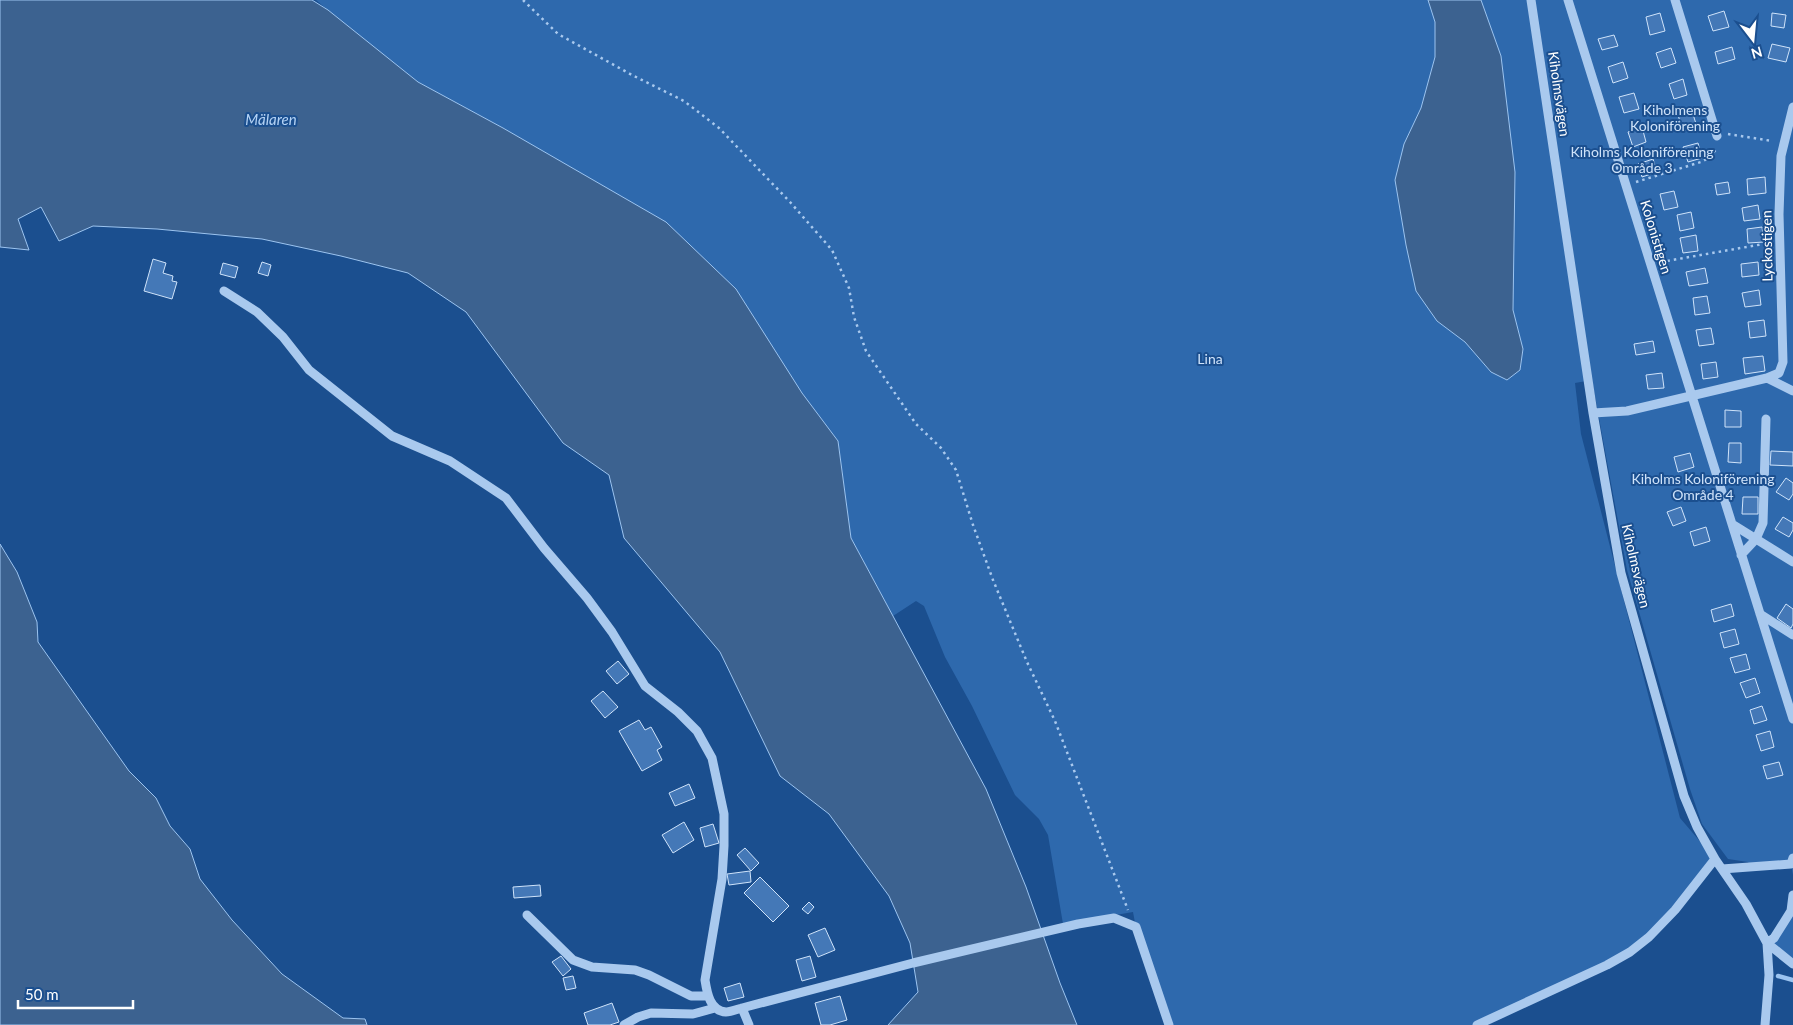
<svg xmlns="http://www.w3.org/2000/svg" width="1793" height="1025" font-family="Lato,sans-serif">
<style>
.green{fill:#2e69ad}
.water{fill:#3c6290;stroke:#9cc4f0}
.lines{fill:none;stroke-linecap:round;stroke-linejoin:round}
.stream{stroke:#9cc4f0;stroke-width:4.5}
.building{fill:#4478b7;stroke:#cfe3fa}
.path{stroke:#a9c9ee;stroke-width:2.5;stroke-dasharray:2.5 4;stroke-linecap:butt}
.minor{stroke:#a9c9ee;stroke-width:9}
.labels{text-anchor:middle;stroke-width:4;stroke-linejoin:round;paint-order:stroke}
.street-label{font-size:14px;fill:#fff;stroke:#1b4f8f}
.park-label{font-size:14px;fill:#cfe3fa;stroke:#1b4f8f}
.water-label{font-size:15px;font-style:italic;fill:#b5d3f5;stroke:#1b4f8f}
</style>
<rect width="100%" height="100%" fill="#1b4f8f"/>
<path class="green" d="M316,0H1793V875L1791,864L1751,867L1748,862L1728,859L1702,824L1690,789L1627,570L1592,380L1575,383L1581,434L1680,818L1715,859L1675,910L1630,952L1478,1025H1169L1136,928L1133,912L1063,924L1048,835L1039,819L1015,795L972,706L945,657L924,606L916,601L893,616L851,538L838,441L802,393L586,177L503,128L418,82L353,32Z
M1793,895V964L1767,943L1791,911Z"/>
<path class="water" d="M0,0H312L328,10L418,82L503,128L666,222L736,289L802,393L838,441L851,538L986,789L1026,887L1060,983L1077,1025H888L918,992L910,943L889,896L829,814L780,776L720,652L624,538L609,475L563,443L466,312L408,273L341,256L262,239L157,229L93,226L59,241L41,207L18,219L29,250L0,247Z
M1428,0H1481L1501,56L1515,172L1513,310L1523,349L1520,370L1507,380L1491,372L1465,342L1437,321L1416,291L1406,245L1395,180L1404,144L1421,108L1435,57V22Z
M0,544L17,572L37,622L38,642L129,771L156,798L170,826L190,849L200,879L232,920L282,974L343,1018L365,1019L367,1025H0Z"/>
<g class="lines">
<path class="stream" d="M1778,976L1793,980"/>
</g>
<path class="building" d="M1724,11L1729,27L1713,31L1708,16Z
M1660,13L1665,31L1650,35L1646,17Z
M1772,13L1786,15L1784,28L1771,26Z
M1614,35L1618,46L1602,50L1598,39Z
M1772,44L1790,48L1786,62L1768,58Z
M1732,47L1735,59L1718,64L1715,52Z
M1671,48L1676,63L1661,68L1656,53Z
M1623,62L1628,78L1613,83L1608,67Z
M1683,79L1687,95L1674,99L1669,84Z
M1634,93L1639,109L1624,113L1619,97Z
M1692,111L1697,127L1683,131L1678,115Z
M1642,127L1646,142L1633,147L1628,132Z
M1698,143L1702,158L1688,162L1683,147Z
M1653,159L1657,172L1642,177L1638,164Z
M1765,177L1766,193L1748,195L1747,179Z
M1728,182L1730,193L1717,195L1715,184Z
M1674,191L1678,207L1664,210L1660,194Z
M1758,205L1760,219L1744,221L1742,208Z
M1691,212L1694,228L1680,231L1677,215Z
M1762,227L1764,242L1748,243L1747,229Z
M1696,235L1698,251L1683,253L1680,238Z
M153,259L166,263L163,273L173,276L172,281L177,282L172,299L144,291Z
M262,262L271,265L268,276L258,273Z
M1758,262L1759,275L1742,277L1741,264Z
M223,263L238,267L235,278L220,274Z
M1705,268L1708,283L1689,286L1686,272Z
M1759,290L1761,305L1745,307L1742,293Z
M1707,296L1710,313L1695,315L1693,298Z
M1764,320L1766,336L1750,338L1748,322Z
M1711,328L1714,344L1699,346L1696,330Z
M1653,341L1655,352L1636,355L1634,344Z
M1763,356L1765,371L1745,374L1743,358Z
M1716,362L1718,377L1703,379L1701,364Z
M1662,373L1664,388L1648,389L1646,375Z
M1725,410L1741,411V427H1725Z
M1729,443H1741V463L1728,462Z
M1771,451L1793,452V466L1770,465Z
M1690,453L1694,467L1678,472L1674,457Z
M1786,478L1793,483V494L1789,500L1776,492Z
M1743,497H1758V514H1742Z
M1681,507L1686,521L1673,526L1667,512Z
M1783,517L1793,523V530L1789,537L1775,529Z
M1706,527L1710,541L1694,546L1690,532Z
M1731,604L1734,616L1714,622L1711,610Z
M1786,604L1793,609V624L1791,628L1777,618Z
M1735,629L1739,644L1724,648L1720,633Z
M1746,654L1750,669L1735,673L1730,658Z
M618,661L629,674L617,684L606,671Z
M1755,678L1760,693L1746,698L1740,683Z
M603,691L618,707L605,718L591,701Z
M1762,706L1767,720L1754,724L1750,710Z
M639,720L645,730L651,727L662,747L657,750L662,760L642,771L619,731Z
M1770,731L1774,747L1761,751L1756,735Z
M1779,762L1783,775L1767,779L1763,766Z
M689,784L695,798L675,806L669,793Z
M684,822L694,840L673,853L662,835Z
M713,824L719,843L705,847L700,828Z
M745,848L759,863L751,871L737,855Z
M750,871L751,882L729,885L727,874Z
M760,877L789,906L773,922L744,893Z
M540,885L541,896L514,898L513,887Z
M809,902L814,907L808,914L802,909Z
M825,928L835,950L818,957L808,935Z
M561,956L571,969L563,976L552,962Z
M810,956L816,977L802,981L796,960Z
M573,976L576,988L566,990L563,978Z
M740,983L744,997L728,1001L724,988Z
M840,996L847,1020L830,1025H821L815,1003Z
M612,1003L619,1022L610,1025H588L584,1013Z"/>
<g class="lines">
<path class="path" d="M523,0L558,34L632,75L684,101L719,128L790,202L832,250L849,288L854,317L866,351L916,424L941,448L956,470L973,525L993,580L1027,662L1055,721L1128,910
M1728,134L1772,141
M1636,182L1701,162L1710,157L1717,148
M1661,262L1769,243"/>
<path class="minor" d="M1531,0L1593,413L1621,573L1684,796L1697,827L1715,859L1746,904L1767,943L1769,975L1765,1025
M1568,0L1793,719
M1675,0L1717,136
M224,291L257,312L283,337L309,370L392,436L450,461L506,498L544,548L587,598L612,632L645,686L678,712L697,731L712,758L724,814V846L722,879L705,980C707,993 710,1011 726,1012C731,1012 738,1009 742,1008L913,963L1078,924L1114,918L1136,927L1169,1025
M1767,378L1779,373L1783,362L1779,214L1781,156L1793,107
M1593,413L1627,411L1767,378L1793,391
M1732,524L1793,562
M1741,555L1756,539L1763,523L1766,419
M1760,614L1793,635
M1722,869L1791,864L1793,858
M1793,895L1791,911L1774,938L1767,943L1793,964
M527,915L573,960L592,967L635,970L649,975L691,996H708
M742,1008L749,1025
M624,1025L638,1017L651,1013L693,1014L715,1008
M1477,1025L1607,965L1630,952L1649,937L1675,910L1715,859"/>
</g>
<g class="labels">
<g class="street-label">
<text transform="translate(1559 94) rotate(82)" y="5">Kiholmsvägen</text>
<text transform="translate(1656 237) rotate(73)" y="5">Kolonistigen</text>
<text transform="translate(1767 246) rotate(-91)" y="5">Lyckostigen</text>
<text transform="translate(1636 566) rotate(77)" y="5">Kiholmsvägen</text>
</g>
<g class="park-label">
<text x="1675" y="115">Kiholmens<tspan x="1675" dy="16">Koloniförening</tspan></text>
<text x="1642" y="157">Kiholms Koloniförening<tspan x="1642" dy="16">Område 3</tspan></text>
<text x="1210" y="364">Lina</text>
<text x="1703" y="484">Kiholms Koloniförening<tspan x="1703" dy="16">Område 4</tspan></text>
</g>
<g class="water-label">
<text x="271" y="125">Mälaren</text>
</g>
</g>
<g transform="translate(1753 40) rotate(164)" stroke="#1b4f8f" stroke-width="4" paint-order="stroke">
<path d="M0-4L9 19L0 12L-9 19Z" fill="#ffffff"/>
<text y="-8" font-size="14" font-weight="bold" text-anchor="middle" fill="#ffffff">N</text>
</g>
<path d="M18 1000v8h115v-8" fill="none" stroke="#ffffff" stroke-width="2.5"/>
<text x="25" y="1000" font-size="15" fill="#ffffff" stroke="#1b4f8f" stroke-width="4" paint-order="stroke">50 m</text>
</svg>
